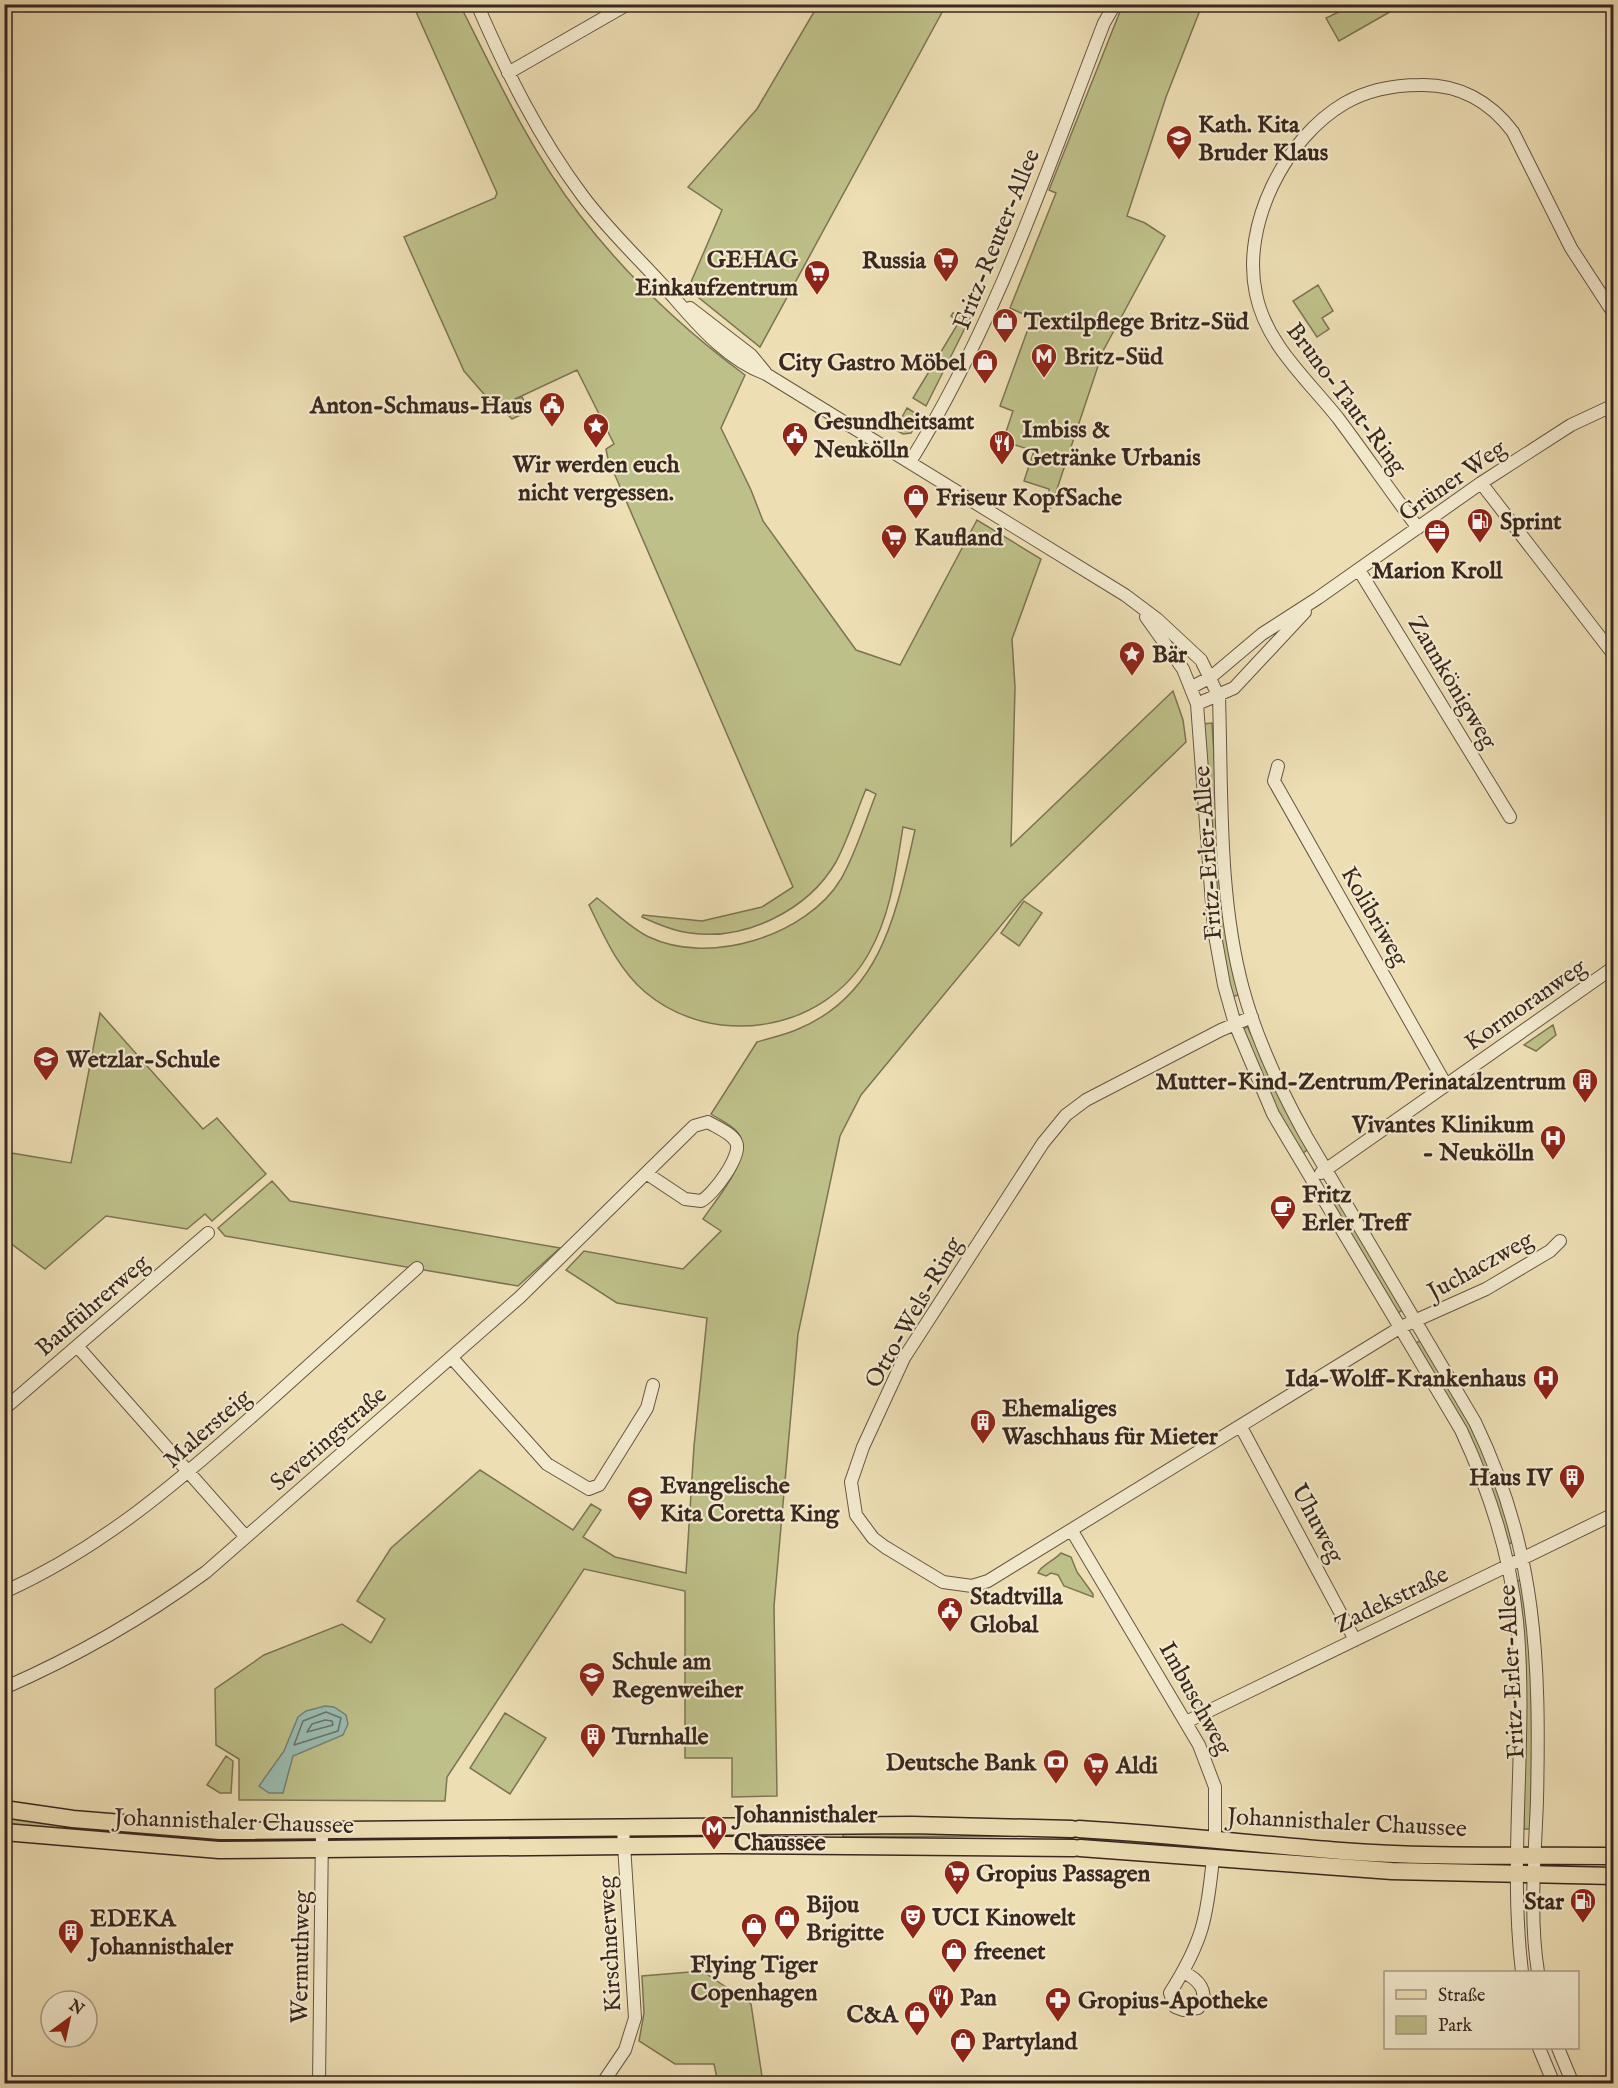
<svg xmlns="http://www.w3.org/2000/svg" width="1618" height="2088" font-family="'IM FELL English',serif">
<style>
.green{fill:#bec089;stroke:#7c7454;stroke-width:1.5}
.water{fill:#99bcb0;stroke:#738076;stroke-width:1.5}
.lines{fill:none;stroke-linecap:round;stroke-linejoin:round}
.shore{stroke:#6a7268;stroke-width:1.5}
.minor-casing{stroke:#675545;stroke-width:14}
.major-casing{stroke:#3a2720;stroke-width:19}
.minor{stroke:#f3eace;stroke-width:12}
.major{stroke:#eddeb4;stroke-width:16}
.labels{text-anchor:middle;stroke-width:4.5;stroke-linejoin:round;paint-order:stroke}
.poi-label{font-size:24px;font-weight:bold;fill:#3a2720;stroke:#f3eace;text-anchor:start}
.street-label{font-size:24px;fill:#3a2720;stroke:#f3eace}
</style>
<rect width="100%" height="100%" fill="#eddeb4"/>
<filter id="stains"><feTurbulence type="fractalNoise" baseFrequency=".00333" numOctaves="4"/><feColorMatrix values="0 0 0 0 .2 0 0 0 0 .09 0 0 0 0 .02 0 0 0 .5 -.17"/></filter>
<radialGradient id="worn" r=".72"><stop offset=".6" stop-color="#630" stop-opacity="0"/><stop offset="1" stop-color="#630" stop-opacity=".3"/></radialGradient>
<path class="green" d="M1123,4L1202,5L1166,97L1127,216L1145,223L1165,236L1103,351L1049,513V489L1024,481L1034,451L1003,441L1013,411L1000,406L1032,318L1010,308L1056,193L1049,190Z
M1355,4H1402V5L1339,41L1326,18Z
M413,5H460C496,76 530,150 579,214C626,275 684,330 745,375L721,428L751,490L763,521L856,650L900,665L977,520L1041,559L1012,639L1015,687L1011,846L1173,691L1183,720L1186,742L1022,900L861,1095L840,1136L798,1334L774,1606L777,1796L732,1797V1758H685V1591L584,1569L447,1777L445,1801L239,1800V1759L216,1745L215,1689L264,1655L342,1624L371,1643L385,1619L357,1601L391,1548L480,1470L573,1530L591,1504L601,1510L583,1537L615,1557L686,1573L694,1446L707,1318L617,1303L566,1270L584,1251L683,1269L721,1231L703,1219C716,1199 755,1156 738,1133C732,1125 720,1120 711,1114L757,1042C770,1038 784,1035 796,1030C883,995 897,909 915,830L903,827C896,870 891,914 869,953C825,1032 714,1050 645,992C618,969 604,936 589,905L597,898C613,910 630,928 649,937C709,966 807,936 841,879C856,853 865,822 876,794L866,789C856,813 848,839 836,862C808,910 746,941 690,933C673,931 657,924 642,917L643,915L702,921L762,907L793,887L608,459L606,449L614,444L577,370L513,400L522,397L529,411L512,419L499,406L496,408L464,371L404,237L495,198L497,193Z
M818,5H946L760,347L688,289L722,210L688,187L757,109Z
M1318,285L1333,311L1322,318L1329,329L1317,337L1293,301Z
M953,313L970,318L926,406L913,398L959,322L951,316Z
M907,408L920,416L911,433L903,434L885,424L888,421L897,426Z
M1212,723L1217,801L1240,994L1233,997L1221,947L1203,724Z
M1024,901L1042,913L1019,946L1001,933Z
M100,1013L203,1129L217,1118L266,1174L212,1221L205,1214L187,1229L106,1216L45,1269L5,1239V1152L71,1163Z
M1553,1025L1556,1035L1536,1051L1524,1045Z
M1247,1026L1308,1149L1302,1154L1271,1098L1243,1030Z
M272,1181L290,1201L560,1248L518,1286L225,1236L218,1228Z
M1333,1189L1405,1308L1398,1313L1327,1193Z
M1423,1339L1456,1397L1490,1466L1515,1541L1507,1545L1416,1343Z
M1061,1553L1071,1557L1077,1572L1093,1594V1597L1064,1586L1058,1575L1051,1573L1046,1576L1038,1573C1040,1566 1055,1560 1061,1553Z
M1523,1579C1534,1662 1532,1745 1531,1829H1524L1525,1692L1515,1582Z
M505,1713L546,1738L510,1794L470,1768Z
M226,1756L233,1761L231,1793H220L207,1785Z
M4,1818L111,1830L112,1834L5,1825Z
M843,1830L1025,1836L843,1837Z
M127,1831L307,1836V1844L221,1843L124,1835Z
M606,1833V1840L338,1843V1836Z
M702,1971L751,2004L763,2083H718L714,2064H675L639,2041L644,2013L642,1976Z"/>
<path class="water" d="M325,1706L334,1707L346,1715L348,1724L343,1735L293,1756L283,1793H269L259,1786L284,1751L298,1717L306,1711Z"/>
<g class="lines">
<path class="shore" d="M326,1712L341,1718L338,1731L294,1745L303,1721Z
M325,1720L332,1721L333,1725L307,1732L312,1724Z"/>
<g class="minor-casing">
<path id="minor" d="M477,4C506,71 538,136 582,195C610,233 645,264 676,300C701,329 730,361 766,374L1125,595L1157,619L1201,660L1219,697C1222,792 1218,897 1243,989C1257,1041 1280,1089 1306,1136L1475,1422C1537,1550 1540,1660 1537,1800C1535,1857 1529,1916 1538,1972
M508,73L628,4
M690,308L751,355L765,372
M910,462C995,325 1046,173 1104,23L1115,4
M1481,483L1614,655
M1418,528C1391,492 1365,454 1338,418C1307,379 1266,344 1256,294C1241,225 1285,138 1345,103C1368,90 1394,85 1420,85C1458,84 1490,101 1513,132L1571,248L1614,314
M1359,570L1510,817
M1146,617L1183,669L1197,704L1214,930L1224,985L1235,1024L1273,1114L1461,1430C1489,1490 1510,1554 1517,1621C1528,1738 1508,1856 1522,1972
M1192,687L1211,677L1262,634L1318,598L1481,483L1571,425L1614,405
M1197,704L1234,688L1305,612
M1278,766L1274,781L1446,1085
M1252,1017L1221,1030L1086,1100L1066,1115L1043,1143L904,1358L863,1447L851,1482L856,1515L873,1538L885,1547L943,1582L972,1586L988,1581L1401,1327L1486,1289L1550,1251L1560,1241
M1321,1173L1614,967
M77,1346L246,1537
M452,1358L547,1464L589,1489L599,1485L647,1408L653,1385
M4,1409L208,1233
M1241,1427L1355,1640
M1072,1531L1199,1745L1215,1787V1838
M4,1592C102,1548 179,1481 258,1411C311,1363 364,1316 417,1268
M4,1688C77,1656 142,1619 206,1572L520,1297L694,1126L708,1122C716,1127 732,1133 736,1142C743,1155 713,1195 701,1201L685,1199L646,1173
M1186,1722L1614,1514
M1183,1972C1198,1979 1211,1992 1198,2008L1183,2010L1175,2007L1170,1993C1203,1941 1207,1918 1213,1858
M1539,2048L1554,2084
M1558,2048L1573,2084
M319,2084L322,1831
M602,2084L625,2050L635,2018L623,1829"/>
</g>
<g class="major-casing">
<path id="major" d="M4,1809L73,1819L220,1831L912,1825L1072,1829
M1079,1829C1166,1834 1253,1844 1341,1851C1432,1858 1523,1855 1614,1856
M4,1832L219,1850L723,1845L1074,1848
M1080,1848L1392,1871L1614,1876"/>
</g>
<use href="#minor" class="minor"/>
<use href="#major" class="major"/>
</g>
<defs>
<g id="school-pin" transform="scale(1.35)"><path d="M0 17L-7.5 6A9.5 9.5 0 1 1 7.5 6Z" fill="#8f2418" stroke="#f3eace"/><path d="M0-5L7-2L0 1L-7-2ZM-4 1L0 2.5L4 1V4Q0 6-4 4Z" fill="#fff"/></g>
<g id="supermarket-pin" transform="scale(1.35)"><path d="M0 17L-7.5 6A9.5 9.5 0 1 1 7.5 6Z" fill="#8f2418" stroke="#f3eace"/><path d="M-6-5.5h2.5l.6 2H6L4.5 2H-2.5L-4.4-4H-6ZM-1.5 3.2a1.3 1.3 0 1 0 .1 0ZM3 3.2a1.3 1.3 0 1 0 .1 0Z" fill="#fff"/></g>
<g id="shop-pin" transform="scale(1.35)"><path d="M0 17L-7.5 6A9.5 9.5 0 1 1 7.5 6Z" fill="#8f2418" stroke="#f3eace"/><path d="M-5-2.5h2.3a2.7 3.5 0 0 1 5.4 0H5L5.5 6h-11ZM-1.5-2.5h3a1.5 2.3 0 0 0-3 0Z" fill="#fff"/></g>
<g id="metro-pin" transform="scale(1.35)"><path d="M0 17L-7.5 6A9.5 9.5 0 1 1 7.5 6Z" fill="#8f2418" stroke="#f3eace"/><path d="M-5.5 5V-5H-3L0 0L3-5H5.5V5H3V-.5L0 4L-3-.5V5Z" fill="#fff"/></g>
<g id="civic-pin" transform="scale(1.35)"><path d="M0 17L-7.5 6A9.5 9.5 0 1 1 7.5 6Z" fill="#8f2418" stroke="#f3eace"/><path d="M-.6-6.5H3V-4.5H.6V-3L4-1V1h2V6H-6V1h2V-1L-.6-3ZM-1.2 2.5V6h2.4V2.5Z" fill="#fff"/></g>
<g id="sight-pin" transform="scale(1.35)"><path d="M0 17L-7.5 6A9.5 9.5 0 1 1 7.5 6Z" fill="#8f2418" stroke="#f3eace"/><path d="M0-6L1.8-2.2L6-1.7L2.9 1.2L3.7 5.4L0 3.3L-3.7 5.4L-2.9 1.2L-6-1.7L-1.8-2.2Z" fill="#fff"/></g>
<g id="restaurant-pin" transform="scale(1.35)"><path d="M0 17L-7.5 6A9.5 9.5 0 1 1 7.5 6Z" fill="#8f2418" stroke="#f3eace"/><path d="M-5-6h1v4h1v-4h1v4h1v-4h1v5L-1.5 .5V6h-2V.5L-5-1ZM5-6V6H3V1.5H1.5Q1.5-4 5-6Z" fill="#fff"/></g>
<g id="fuel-pin" transform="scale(1.35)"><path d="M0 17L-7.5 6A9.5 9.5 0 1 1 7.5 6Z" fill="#8f2418" stroke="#f3eace"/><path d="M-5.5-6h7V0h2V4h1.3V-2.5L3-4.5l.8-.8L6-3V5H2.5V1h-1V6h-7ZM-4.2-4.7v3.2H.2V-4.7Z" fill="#fff"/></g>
<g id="office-pin" transform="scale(1.35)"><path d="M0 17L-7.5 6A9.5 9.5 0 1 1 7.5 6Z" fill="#8f2418" stroke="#f3eace"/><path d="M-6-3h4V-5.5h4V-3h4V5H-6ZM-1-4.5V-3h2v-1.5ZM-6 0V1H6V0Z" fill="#fff"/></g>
<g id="building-pin" transform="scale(1.35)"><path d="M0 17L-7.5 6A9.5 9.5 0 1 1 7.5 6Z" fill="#8f2418" stroke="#f3eace"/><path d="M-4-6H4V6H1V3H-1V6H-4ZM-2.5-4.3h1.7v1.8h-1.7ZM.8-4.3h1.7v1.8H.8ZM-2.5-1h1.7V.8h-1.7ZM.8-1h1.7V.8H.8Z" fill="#fff"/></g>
<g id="hospital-pin" transform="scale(1.35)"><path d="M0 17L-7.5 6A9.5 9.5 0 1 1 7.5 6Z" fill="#8f2418" stroke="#f3eace"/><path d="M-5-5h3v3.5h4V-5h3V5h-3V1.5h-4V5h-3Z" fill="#fff"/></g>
<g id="cafe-pin" transform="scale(1.35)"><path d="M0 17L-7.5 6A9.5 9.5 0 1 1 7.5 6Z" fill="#8f2418" stroke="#f3eace"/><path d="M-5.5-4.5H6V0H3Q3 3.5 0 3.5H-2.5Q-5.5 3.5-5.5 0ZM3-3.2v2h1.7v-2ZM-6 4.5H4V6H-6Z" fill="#fff"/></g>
<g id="bank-pin" transform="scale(1.35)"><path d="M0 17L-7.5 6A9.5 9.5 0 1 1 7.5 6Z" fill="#8f2418" stroke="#f3eace"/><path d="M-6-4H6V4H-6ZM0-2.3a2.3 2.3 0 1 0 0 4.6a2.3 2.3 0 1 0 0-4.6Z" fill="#fff"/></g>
<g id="theatre-pin" transform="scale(1.35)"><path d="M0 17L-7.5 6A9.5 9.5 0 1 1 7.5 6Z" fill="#8f2418" stroke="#f3eace"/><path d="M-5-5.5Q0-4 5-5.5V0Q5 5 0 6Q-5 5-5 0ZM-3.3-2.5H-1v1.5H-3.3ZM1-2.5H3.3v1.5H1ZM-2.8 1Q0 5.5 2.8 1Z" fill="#fff"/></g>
<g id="pharmacy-pin" transform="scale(1.35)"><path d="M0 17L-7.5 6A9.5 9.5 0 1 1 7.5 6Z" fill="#8f2418" stroke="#f3eace"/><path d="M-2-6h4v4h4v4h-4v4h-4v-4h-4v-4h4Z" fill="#fff"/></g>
</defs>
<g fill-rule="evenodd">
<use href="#school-pin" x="1179" y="138"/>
<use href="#supermarket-pin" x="946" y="260"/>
<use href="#supermarket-pin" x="817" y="273"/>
<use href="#shop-pin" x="1005" y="321"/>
<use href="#metro-pin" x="1044" y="356"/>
<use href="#shop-pin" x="985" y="362"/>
<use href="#civic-pin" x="552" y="405"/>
<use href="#sight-pin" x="596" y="426"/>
<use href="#civic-pin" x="795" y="435"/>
<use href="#restaurant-pin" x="1002" y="443"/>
<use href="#shop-pin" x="916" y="497"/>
<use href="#fuel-pin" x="1480" y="521"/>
<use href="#office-pin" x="1437" y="532"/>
<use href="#supermarket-pin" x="894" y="537"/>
<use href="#sight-pin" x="1132" y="654"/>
<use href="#school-pin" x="46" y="1059"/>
<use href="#building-pin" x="1585" y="1081"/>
<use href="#hospital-pin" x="1553" y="1138"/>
<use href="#cafe-pin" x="1283" y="1208"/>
<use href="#hospital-pin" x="1546" y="1378"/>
<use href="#building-pin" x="983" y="1422"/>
<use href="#building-pin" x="1572" y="1477"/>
<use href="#school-pin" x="640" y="1499"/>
<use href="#civic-pin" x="950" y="1610"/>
<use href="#school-pin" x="592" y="1675"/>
<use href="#building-pin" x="593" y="1736"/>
<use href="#bank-pin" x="1056" y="1762"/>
<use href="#supermarket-pin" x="1096" y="1765"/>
<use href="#metro-pin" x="714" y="1828"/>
<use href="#supermarket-pin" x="957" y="1873"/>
<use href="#fuel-pin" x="1583" y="1901"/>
<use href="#theatre-pin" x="913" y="1917"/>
<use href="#shop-pin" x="787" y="1918"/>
<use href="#shop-pin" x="754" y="1926"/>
<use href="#building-pin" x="71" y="1932"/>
<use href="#shop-pin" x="954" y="1951"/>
<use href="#restaurant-pin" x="941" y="1997"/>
<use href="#pharmacy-pin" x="1058" y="2000"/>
<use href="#shop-pin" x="917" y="2014"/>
<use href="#shop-pin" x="963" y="2041"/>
</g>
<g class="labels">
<g class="poi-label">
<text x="1198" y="132">Kath. Kita<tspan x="1198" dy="28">Bruder Klaus</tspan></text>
<text x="798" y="267" text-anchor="end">GEHAG<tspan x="798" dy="28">Einkaufzentrum</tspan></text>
<text x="926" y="268" text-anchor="end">Russia</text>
<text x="1024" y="329">Textilpflege Britz-Süd</text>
<text x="1064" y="364">Britz-Süd</text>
<text x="966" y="370" text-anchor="end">City Gastro Möbel</text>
<text x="532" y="413" text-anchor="end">Anton-Schmaus-Haus</text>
<text x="814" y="429">Gesundheitsamt<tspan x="814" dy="28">Neukölln</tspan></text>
<text x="1022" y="437">Imbiss &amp;<tspan x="1022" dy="28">Getränke Urbanis</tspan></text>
<text x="596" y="472" text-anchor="middle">Wir werden euch<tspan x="596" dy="28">nicht vergessen.</tspan></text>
<text x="936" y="505">Friseur KopfSache</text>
<text x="1500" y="529">Sprint</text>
<text x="914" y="545">Kaufland</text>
<text x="1437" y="578" text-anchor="middle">Marion Kroll</text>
<text x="1152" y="662">Bär</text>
<text x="66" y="1067">Wetzlar-Schule</text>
<text x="1566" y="1089" text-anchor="end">Mutter-Kind-Zentrum/Perinatalzentrum</text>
<text x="1534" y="1132" text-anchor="end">Vivantes Klinikum<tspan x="1534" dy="28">- Neukölln</tspan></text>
<text x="1302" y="1202">Fritz<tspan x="1302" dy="28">Erler Treff</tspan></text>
<text x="1526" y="1386" text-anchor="end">Ida-Wolff-Krankenhaus</text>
<text x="1002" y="1416">Ehemaliges<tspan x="1002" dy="28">Waschhaus für Mieter</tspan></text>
<text x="1552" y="1485" text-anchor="end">Haus IV</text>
<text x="660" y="1493">Evangelische<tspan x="660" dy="28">Kita Coretta King</tspan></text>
<text x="970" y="1604">Stadtvilla<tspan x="970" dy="28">Global</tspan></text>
<text x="612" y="1669">Schule am<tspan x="612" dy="28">Regenweiher</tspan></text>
<text x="612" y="1744">Turnhalle</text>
<text x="1036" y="1770" text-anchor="end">Deutsche Bank</text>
<text x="1116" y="1773">Aldi</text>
<text x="734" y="1822">Johannisthaler<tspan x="734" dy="28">Chaussee</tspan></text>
<text x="976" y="1881">Gropius Passagen</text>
<text x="1564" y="1909" text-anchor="end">Star</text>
<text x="806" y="1912">Bijou<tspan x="806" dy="28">Brigitte</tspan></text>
<text x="932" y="1925">UCI Kinowelt</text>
<text x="90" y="1926">EDEKA<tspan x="90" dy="28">Johannisthaler</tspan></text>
<text x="974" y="1959">freenet</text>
<text x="754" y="1972" text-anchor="middle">Flying Tiger<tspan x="754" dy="28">Copenhagen</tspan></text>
<text x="960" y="2005">Pan</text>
<text x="1078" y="2008">Gropius-Apotheke</text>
<text x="898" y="2022" text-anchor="end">C&amp;A</text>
<text x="982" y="2049">Partyland</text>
</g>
<g class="street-label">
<text transform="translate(996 239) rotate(-68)" y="8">Fritz-Reuter-Allee</text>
<text transform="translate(1347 398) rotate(53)" y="8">Bruno-Taut-Ring</text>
<text transform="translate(1452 480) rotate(-35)" y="8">Grüner Weg</text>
<text transform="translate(1453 682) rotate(59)" y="8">Zaunkönigweg</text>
<text transform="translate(1207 853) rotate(-94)" y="8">Fritz-Erler-Allee</text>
<text transform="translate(1375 916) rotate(60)" y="8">Kolibriweg</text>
<text transform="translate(1525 1004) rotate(-35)" y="8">Kormoranweg</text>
<text transform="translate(1480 1265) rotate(-29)" y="8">Juchaczweg</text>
<text transform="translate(92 1305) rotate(-41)" y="8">Bauführerweg</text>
<text transform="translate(913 1312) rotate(-60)" y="8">Otto-Wels-Ring</text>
<text transform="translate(207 1428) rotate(-41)" y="8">Malersteig</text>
<text transform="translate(328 1438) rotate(-41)" y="8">Severingstraße</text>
<text transform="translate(1318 1523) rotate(62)" y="8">Uhuweg</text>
<text transform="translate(1391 1599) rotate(-26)" y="8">Zadekstraße</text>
<text transform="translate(1511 1672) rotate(-93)" y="8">Fritz-Erler-Allee</text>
<text transform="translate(1196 1698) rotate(61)" y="8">Imbuschweg</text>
<text transform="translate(234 1821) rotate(2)" y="8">Johannisthaler Chaussee</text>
<text transform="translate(1347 1822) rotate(3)" y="8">Johannisthaler Chaussee</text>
<text transform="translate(609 1944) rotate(-93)" y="8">Kirschnerweg</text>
<text transform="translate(300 1957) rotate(-89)" y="8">Wermuthweg</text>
</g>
</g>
<rect width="1618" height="2088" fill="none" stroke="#eddeb4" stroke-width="24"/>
<rect x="6" y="6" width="1606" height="2076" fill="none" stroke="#3a2720" stroke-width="3"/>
<rect x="12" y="12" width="1594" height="2064" fill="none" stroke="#3a2720" stroke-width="1.5"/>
<rect x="1384" y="1971" width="195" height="78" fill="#f3eace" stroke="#a99c88" stroke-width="1.5"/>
<rect x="1396" y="1990" width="30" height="9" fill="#eddeb4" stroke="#a99c88" stroke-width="1.5"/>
<text x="1438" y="2001" font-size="18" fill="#3a2720">Straße</text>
<rect x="1396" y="2016" width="30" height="18" fill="#bec089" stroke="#a99c88" stroke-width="1.5"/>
<text x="1438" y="2031" font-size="18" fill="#3a2720">Park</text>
<g transform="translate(69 2019) rotate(33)"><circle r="28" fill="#f3eace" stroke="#a99c88" stroke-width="1.5"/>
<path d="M0-4.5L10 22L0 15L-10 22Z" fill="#8f2418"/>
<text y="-9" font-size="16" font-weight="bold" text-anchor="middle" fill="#3a2720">N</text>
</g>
<rect width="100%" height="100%" filter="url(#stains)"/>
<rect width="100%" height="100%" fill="url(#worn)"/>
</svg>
